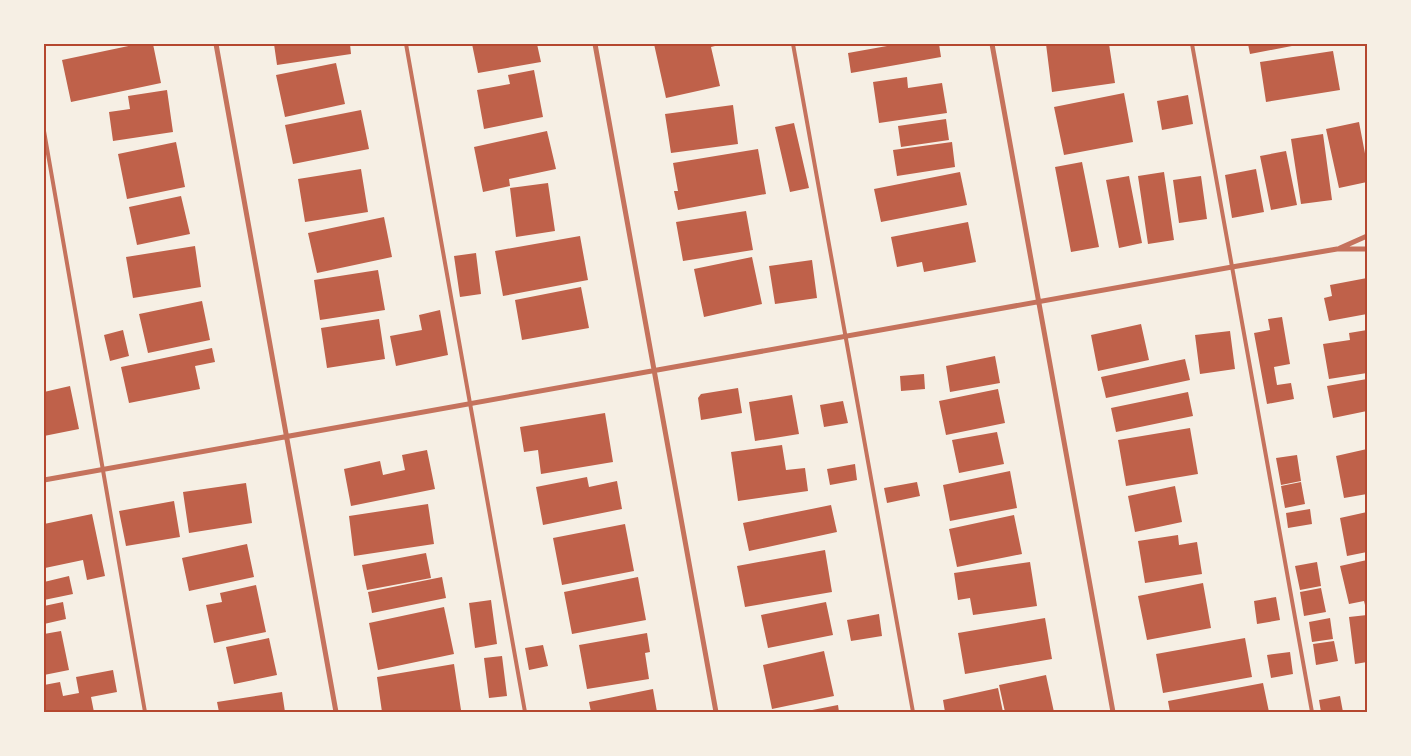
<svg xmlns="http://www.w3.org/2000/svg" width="1411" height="756" font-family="Manrope,sans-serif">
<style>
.building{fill:#bf614a}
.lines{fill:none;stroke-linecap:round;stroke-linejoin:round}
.service{stroke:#c5725c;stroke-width:4}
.minor{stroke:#c5725c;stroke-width:5}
.neatline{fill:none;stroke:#b5482f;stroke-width:2}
</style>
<rect width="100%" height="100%" fill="#f6efe4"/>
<path class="building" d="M138,44H153L161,83L71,102L62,60Z
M274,44H350L351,54L277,65Z
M472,44H537L541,62L478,73Z
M654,44H723L711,47L720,86L666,98Z
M887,44H939L941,57L851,73L848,53L887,46Z
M1046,44H1109L1115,83L1052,92Z
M1248,44H1297V45L1250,54Z
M1333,51L1340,90L1266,102L1260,62Z
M336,63L345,104L285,117L276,75Z
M534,70L543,117L484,129L477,90L510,84L508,75Z
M907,77L908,88L942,83L947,113L879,123L873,82Z
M167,90L173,132L113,141L109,112L130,109L128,96Z
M1124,93L1133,142L1064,155L1054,107Z
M1188,95L1193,124L1162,130L1157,101Z
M733,105L738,144L671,153L665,114Z
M361,110L369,149L293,164L285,125Z
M946,119L949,140L901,147L898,126Z
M1359,122L1367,164V182L1339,188L1326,129Z
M794,123L809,188L790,192L775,127Z
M547,131L556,169L509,179L510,186L483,192L474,147Z
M1323,134L1332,200L1301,204L1291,139Z
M176,142L185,187L127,199L118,154Z
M952,142L955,167L897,176L893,150Z
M758,149L766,194L678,210L674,191H678L673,163Z
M1286,151L1297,205L1271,210L1260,156Z
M1082,162L1099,247L1071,252L1055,167Z
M361,169L368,212L305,222L298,179Z
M1256,169L1264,212L1232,218L1225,175Z
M960,172L967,205L881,222L874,189Z
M1164,172L1174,240L1148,244L1138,176Z
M1129,176L1142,243L1119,248L1106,180Z
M1201,176L1207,219L1179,223L1173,180Z
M548,183L555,231L516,237L510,188Z
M181,196L190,234L137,245L129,207Z
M746,211L753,250L683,261L676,222Z
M384,217L392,257L317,273L308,233Z
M968,222L976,262L924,272L922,262L897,267L891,237Z
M580,236L588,280L503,296L495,251Z
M195,246L201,287L133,298L126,257Z
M476,253L481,294L460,297L454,256Z
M752,257L762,304L704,317L694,269Z
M812,260L817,298L775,304L769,266Z
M378,270L385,310L320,320L314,280Z
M1367,278V314L1329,321L1324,298L1332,296L1330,285Z
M581,287L589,328L522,340L515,300Z
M202,301L210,340L148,353L139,314Z
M440,310L448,355L396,366L390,336L422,330L419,315Z
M1282,317L1290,364L1274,367L1277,385L1291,383L1294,399L1267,404L1254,333L1270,330L1268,319Z
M379,319L385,359L327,368L321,328Z
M1141,324L1149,360L1098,371L1091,335Z
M123,330L129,356L110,361L104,335Z
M1367,330V373L1329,379L1323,344L1350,340L1349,333Z
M1230,331L1235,369L1200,374L1195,335Z
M212,348L215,362L195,366L200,389L129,403L121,367Z
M995,356L1000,383L950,392L946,366Z
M1185,359L1190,380L1106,398L1101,377Z
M924,374L925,389L901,391L900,376Z
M1367,379V411L1333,418L1327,386Z
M70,386L79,429L44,436V392Z
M738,388L742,413L701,420L698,398L701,394Z
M998,389L1005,423L946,435L939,401Z
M1188,392L1193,416L1116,432L1111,408Z
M792,395L799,434L755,441L749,402Z
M843,401L848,423L824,427L820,405Z
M605,413L613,462L541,474L538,450L524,452L520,427Z
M1190,428L1198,474L1126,486L1118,440Z
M997,432L1004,464L959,473L952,440Z
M782,445L786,470L805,468L808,491L738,501L731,452Z
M1367,449V494L1344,498L1336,456Z
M427,450L435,489L351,506L344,469L380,461L383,475L405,470L402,455Z
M1297,455L1301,481L1281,485L1276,458Z
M855,464L857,480L830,485L827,469Z
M1010,471L1017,508L950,521L943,485Z
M587,477L589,487L617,481L622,509L543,525L536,487Z
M917,482L920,496L887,503L884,488Z
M1301,482L1305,504L1285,508L1281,486Z
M246,483L252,523L189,533L183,492Z
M1175,486L1182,522L1135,532L1128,496Z
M174,501L180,537L126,546L119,511Z
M428,504L434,544L354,556L349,516Z
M831,505L837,532L749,551L743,523Z
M1310,509L1312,524L1288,528L1286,513Z
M1367,512V552L1347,556L1340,518Z
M92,514L105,576L87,580L83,560L45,568L44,560V524Z
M1014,515L1022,554L957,567L949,529Z
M625,524L634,571L562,585L553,538Z
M1178,535L1179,545L1197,542L1202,574L1145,583L1138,541Z
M247,544L254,577L189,591L182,558Z
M825,550L832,592L745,607L737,566Z
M426,553L431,578L367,590L362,565Z
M1367,560V608L1366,609L1364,601L1349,604L1340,566Z
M1030,562L1037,606L973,615L970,598L958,600L954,573Z
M1317,562L1321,586L1300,590L1295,566Z
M69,576L73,594L44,600V582Z
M442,577L446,598L372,613L368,592Z
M638,577L646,620L572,634L564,592Z
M1203,583L1211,628L1147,640L1138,596Z
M256,585L266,632L214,643L206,605L222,602L220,593Z
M1321,588L1326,612L1304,616L1300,592Z
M1276,597L1280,620L1257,624L1254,601Z
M491,600L497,644L475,648L469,603Z
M63,602L66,619L44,624V606Z
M826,602L833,635L768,648L761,615Z
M444,607L454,654L378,670L369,623Z
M879,614L882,636L851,641L847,620Z
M1367,615V662L1355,664L1349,617Z
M1045,618L1052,659L965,674L958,633Z
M1330,618L1333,639L1312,642L1309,622Z
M61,631L69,670L44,675V634Z
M647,633L650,652L645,653L649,679L587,689L579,645Z
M269,638L277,675L234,684L226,647Z
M1245,638L1252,677L1163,693L1156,654Z
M1334,641L1338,661L1316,665L1313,644Z
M543,645L548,666L529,670L525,648Z
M824,651L834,696L772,709L763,665Z
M1290,652L1293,674L1271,678L1267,655Z
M502,656L507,696L489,698L484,658Z
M454,664L461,710L450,712H382L377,677Z
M113,670L117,692L91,697L94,712H44V685L60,682L63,696L79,693L76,677Z
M1046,675L1054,712H1005L999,685Z
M1263,683L1269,712H1170L1168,701Z
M998,688L1003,712H945L943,700Z
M653,689L657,712H591L589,702Z
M282,692L285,712H219L217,702Z
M1340,696L1343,712H1321L1319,700Z
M838,705L839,712H807V711Z"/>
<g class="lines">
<path class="service" d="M406,44L525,712
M793,44L913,712
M1192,44L1312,712
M44,131L145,712"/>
<path class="minor" d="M216,44L336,712
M595,44L716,712
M992,44L1113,712
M1340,248L1367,236
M44,480L1232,267L1337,249H1367"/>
</g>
<rect width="1411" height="756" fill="none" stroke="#f6efe4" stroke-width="90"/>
<rect x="45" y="45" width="1321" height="666" class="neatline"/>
</svg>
